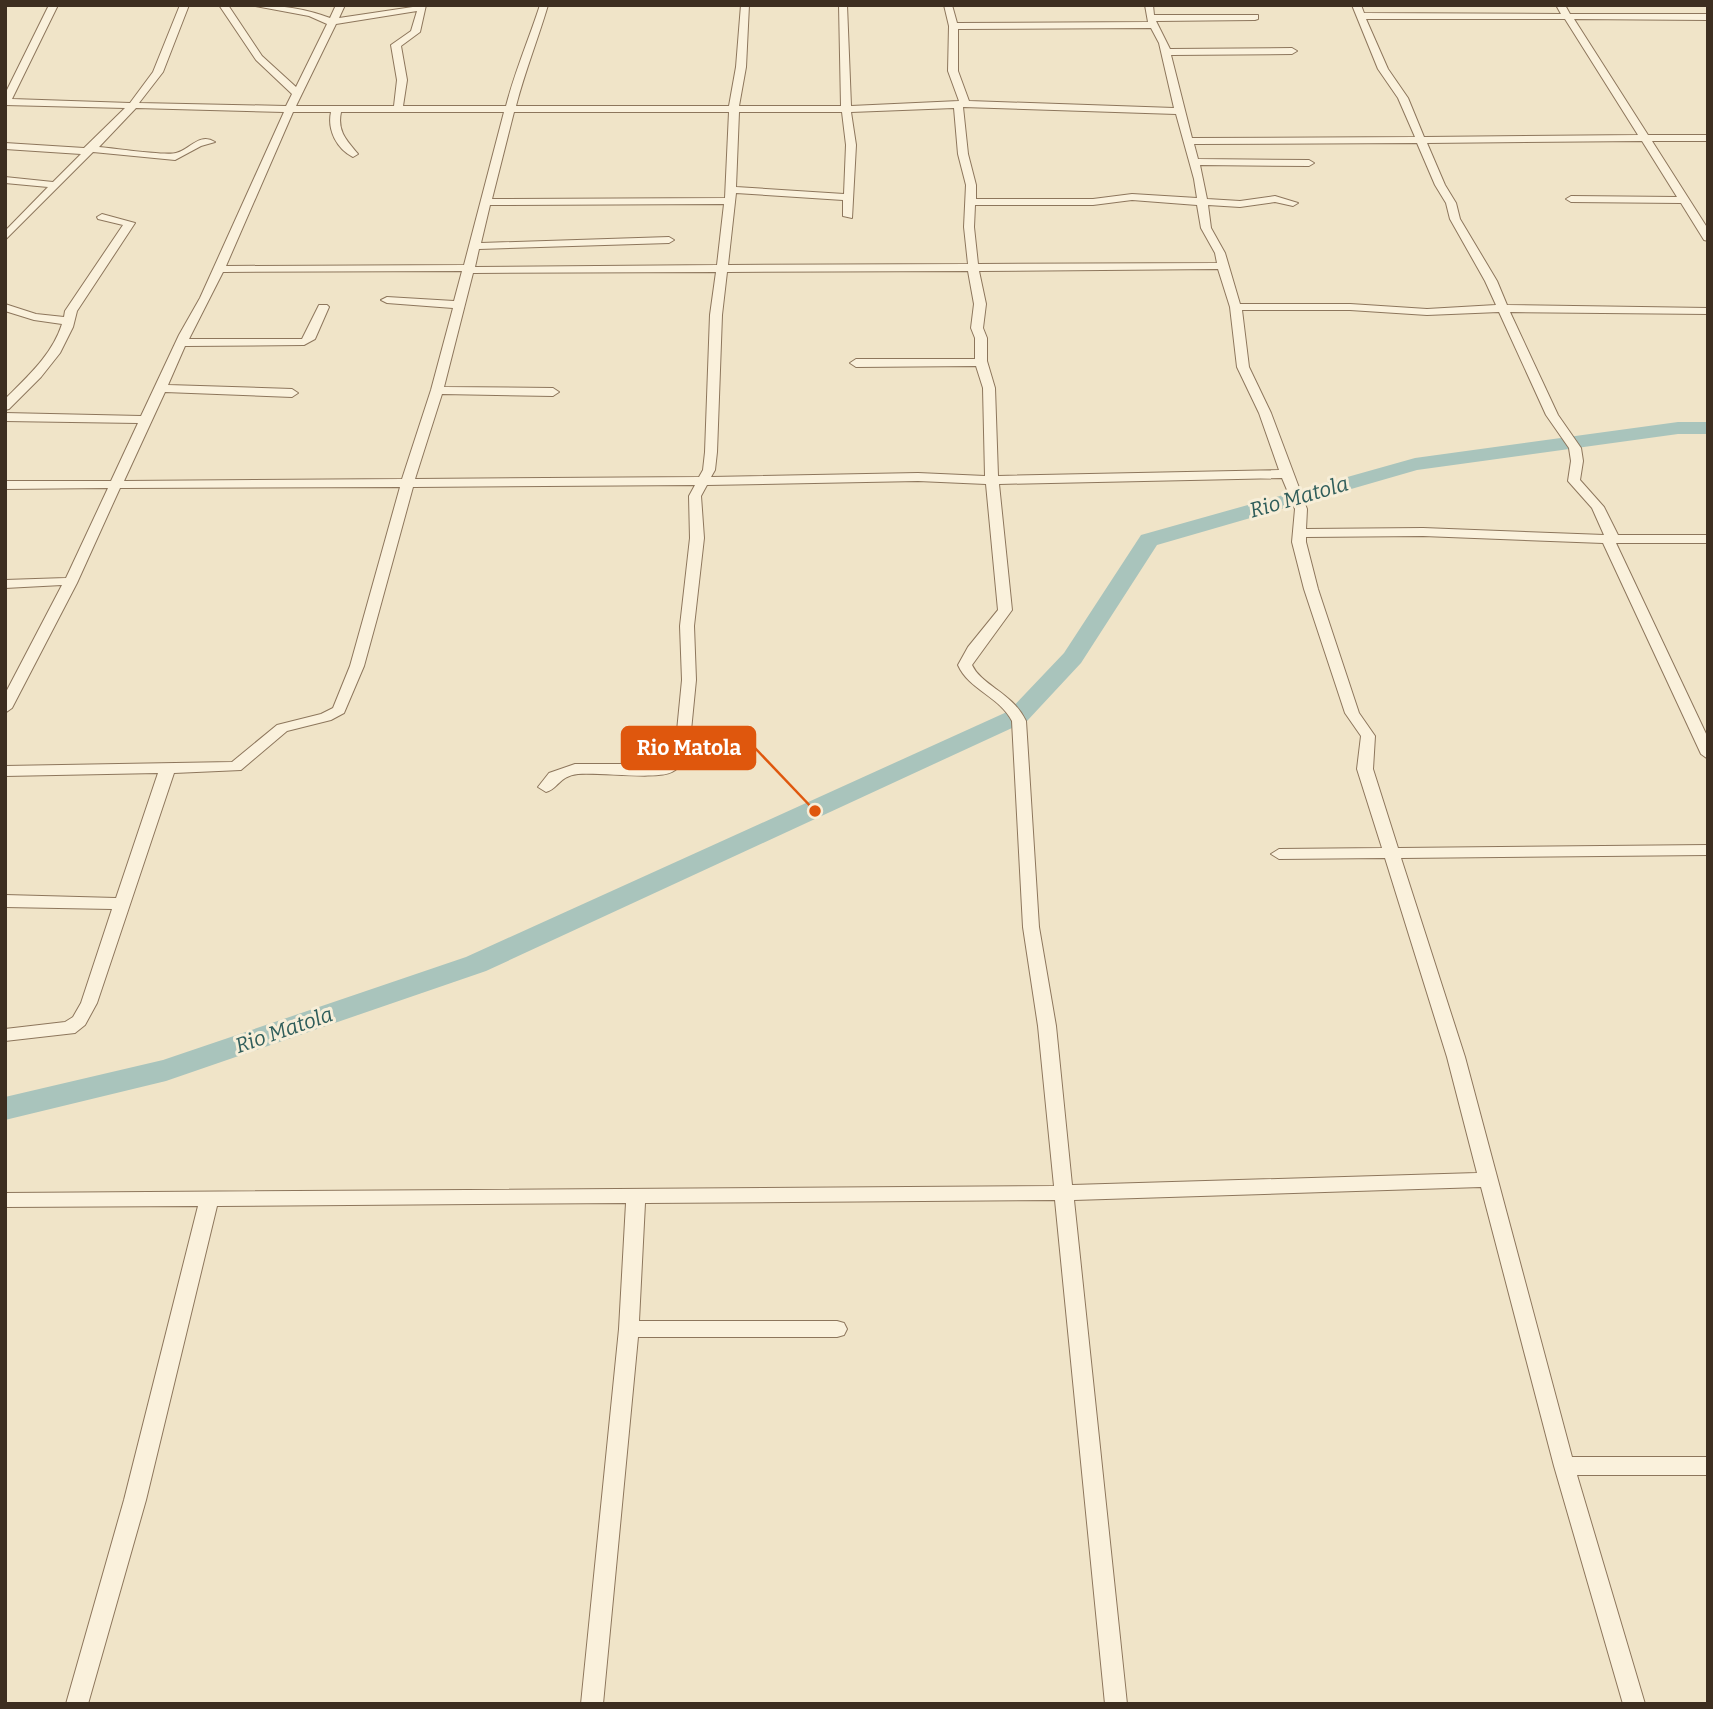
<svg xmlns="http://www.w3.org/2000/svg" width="1713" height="1709" font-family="Bitter,serif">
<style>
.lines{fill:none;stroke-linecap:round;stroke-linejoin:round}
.river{fill:#a9c4bc;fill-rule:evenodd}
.minor-casing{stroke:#8d765c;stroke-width:2}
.minor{fill:#faf1dc;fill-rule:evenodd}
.labels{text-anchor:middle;stroke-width:6;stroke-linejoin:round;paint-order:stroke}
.water-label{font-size:21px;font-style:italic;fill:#2f5d5a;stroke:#f7eed8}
.leader{fill:none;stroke:#df570d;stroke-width:2.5}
.callout-dot{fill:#df570d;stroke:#f7eed8;stroke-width:2.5}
.callout{fill:#df570d;stroke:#df570d;stroke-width:2.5}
.callout-label{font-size:21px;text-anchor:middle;font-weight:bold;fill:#fff}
</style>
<rect width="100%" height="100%" fill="#f0e4c8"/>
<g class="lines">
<path class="river" d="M1678,422H1708V434H1678L1417,470L1157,545L1081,663L1027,721L486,971L166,1081L5,1120V1097L163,1060L466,957L1009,711L1064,653L1141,535L1415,458Z"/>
<g class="minor-casing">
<path id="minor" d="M49,5H58L12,99L130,103L153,72L180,5H189L163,72L139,103L286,106L292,94L256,60L219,5H228L262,56L296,87L327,24L309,16L250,5C277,5 304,8 330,18L336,5H345L339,18L426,5L420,32L401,46L407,80L403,106H506C515,71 529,39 540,5H548C538,39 525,71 516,106H729L736,67L741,5H749L746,67L739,106H841L839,5H847L851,106L959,101L948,71L949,26L944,5H952L957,23L1148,22L1145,5H1153L1154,15H1258V19L1255,20L1156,21L1170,49L1292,48L1297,51L1292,54L1171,55L1192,138L1415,137L1398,98L1378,69L1352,5H1361L1364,13L1561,14L1556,5H1565L1570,14H1708V20L1574,19L1648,135H1708V141H1652L1708,229V241L1704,240L1681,203L1571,202L1566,199L1571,196L1677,197L1642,141L1427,143L1445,185L1456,203L1460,219L1497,281L1507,305L1708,308V314L1510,312L1558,415L1581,448L1583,461L1580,480L1604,507L1618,535H1708V543H1616L1708,738V759L1701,754L1603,543L1423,536L1306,537V542L1318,589L1359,713L1375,736L1373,769L1398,848L1708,845V855L1401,858L1465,1057L1572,1457H1708V1475H1577L1645,1704H1623L1554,1466L1481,1187L1074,1200L1127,1704H1105L1055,1200L645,1203L639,1321H837L844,1323L847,1329L844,1335L837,1337H638L603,1704H581L619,1329L626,1203L217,1206L146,1500L88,1704H66L124,1500L198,1206L5,1207V1193L1054,1186L1038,1026L1023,927L1012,721C999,696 969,690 958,665L968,647L998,610L986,484L918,481L707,485L701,496L704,538L694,626L696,680L689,751C686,760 681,767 672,772C657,780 599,772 578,774C559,776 558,789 546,792L538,787L549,773L575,764H663L672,757L675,751L682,680L680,626L690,538L689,496L695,485L413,487L364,666L344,713L331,720L287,731L241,770L174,773L97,1003L85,1025L75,1033L5,1041V1029L65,1022L73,1017L81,1003L112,909L5,907V895L116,898L158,773L5,776V766L232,762L277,725L321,714L333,708L350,666L400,487L120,488L77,583L12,708L5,713V694L62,585L5,588V580L66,578L108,488L5,489V481H111L138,423L5,421V413L141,416L179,335L200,298L284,112L136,108L99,147C113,148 165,156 176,153C190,150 199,132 215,142L201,146L175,160L93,152L5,240V231L48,187L5,183V177L53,182L81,154L5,149V143L84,148L125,108L5,105V94ZM417,11L411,31L391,45L397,80L394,106H296L336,24ZM1366,19H1565L1638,135L1424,137L1408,98L1388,69ZM1151,28L1159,43L1174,108L969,101L958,71V29ZM963,107L1176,114L1194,179L1197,198L1132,194L1093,199H976V185L968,154ZM954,108L958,154L966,185L964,227L968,264L728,265L736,193L843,200V216L852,218L856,145L851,112ZM293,112H331C327,130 337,149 353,157L358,154C346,140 337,131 341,112H504L464,265L226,266ZM514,112H729L725,198L492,199ZM739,112H842L846,145L844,194L736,187ZM1417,143L1435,185L1446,203L1450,219L1485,281L1496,305L1427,309L1350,304H1240L1225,253L1211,228L1208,205L1240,207L1275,202L1293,206L1298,203L1275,196L1240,201L1207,199L1200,165L1309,166L1314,163L1309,160L1198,159L1194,144ZM1132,200L1197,205L1201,228L1215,253L1217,263L978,264L974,227L975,205H1093ZM724,204L717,265L475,267L479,249L669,243L674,240L669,237L481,243L490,205ZM1218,269L1230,307L1237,367L1259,413L1279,470L998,476L995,388L987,361V338L983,328L986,304L979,271ZM462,271L454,301L387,297L381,300L387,303L453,308L431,390L402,479L124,481L165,392L292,397L298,393L292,389L168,385L185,346L304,345L315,339L329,307L327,305H319L302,339H189L223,272ZM968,271L974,304L971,328L975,338V359H856L850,363L856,367L976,366L983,388L985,476L918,473L711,477L715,470L717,452L722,315L727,272ZM716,272L710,315L705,452L703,470L699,477L415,479L442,394L553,396L559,392L553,388L444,387L473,273ZM1242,310H1350L1427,315L1499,312L1546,415L1569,448L1571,461L1568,481L1592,508L1604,535L1423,528L1306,529L1307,509L1271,413L1249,367ZM1282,478L1295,509L1292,542L1304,589L1345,713L1361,736L1357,769L1382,848L1279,849L1271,854L1279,859L1385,858L1447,1057L1477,1173L1072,1185L1056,1026L1039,927L1026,721C1012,692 982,686 972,665L1012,610L999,484Z
M102,214L135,223L77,311L73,327L60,353L41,377L9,409L5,410V399C28,376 52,355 62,324L34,320L5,311V304L36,314L64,317L65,311L123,225L98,219L97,217Z"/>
</g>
<use href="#minor" class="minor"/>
</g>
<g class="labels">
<g class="water-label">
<text transform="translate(1299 497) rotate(-16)" y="7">Rio Matola</text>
<text transform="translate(284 1030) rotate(-19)" y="7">Rio Matola</text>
</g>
</g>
<path class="leader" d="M815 811L755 748"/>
<circle class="callout-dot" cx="815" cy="811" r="7"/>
<rect class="callout" x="622" y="727" width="133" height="42" rx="7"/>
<g class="callout-label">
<text x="689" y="755">Rio Matola</text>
</g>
<rect width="1713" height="1709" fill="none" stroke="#3d2e20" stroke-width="14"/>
</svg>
